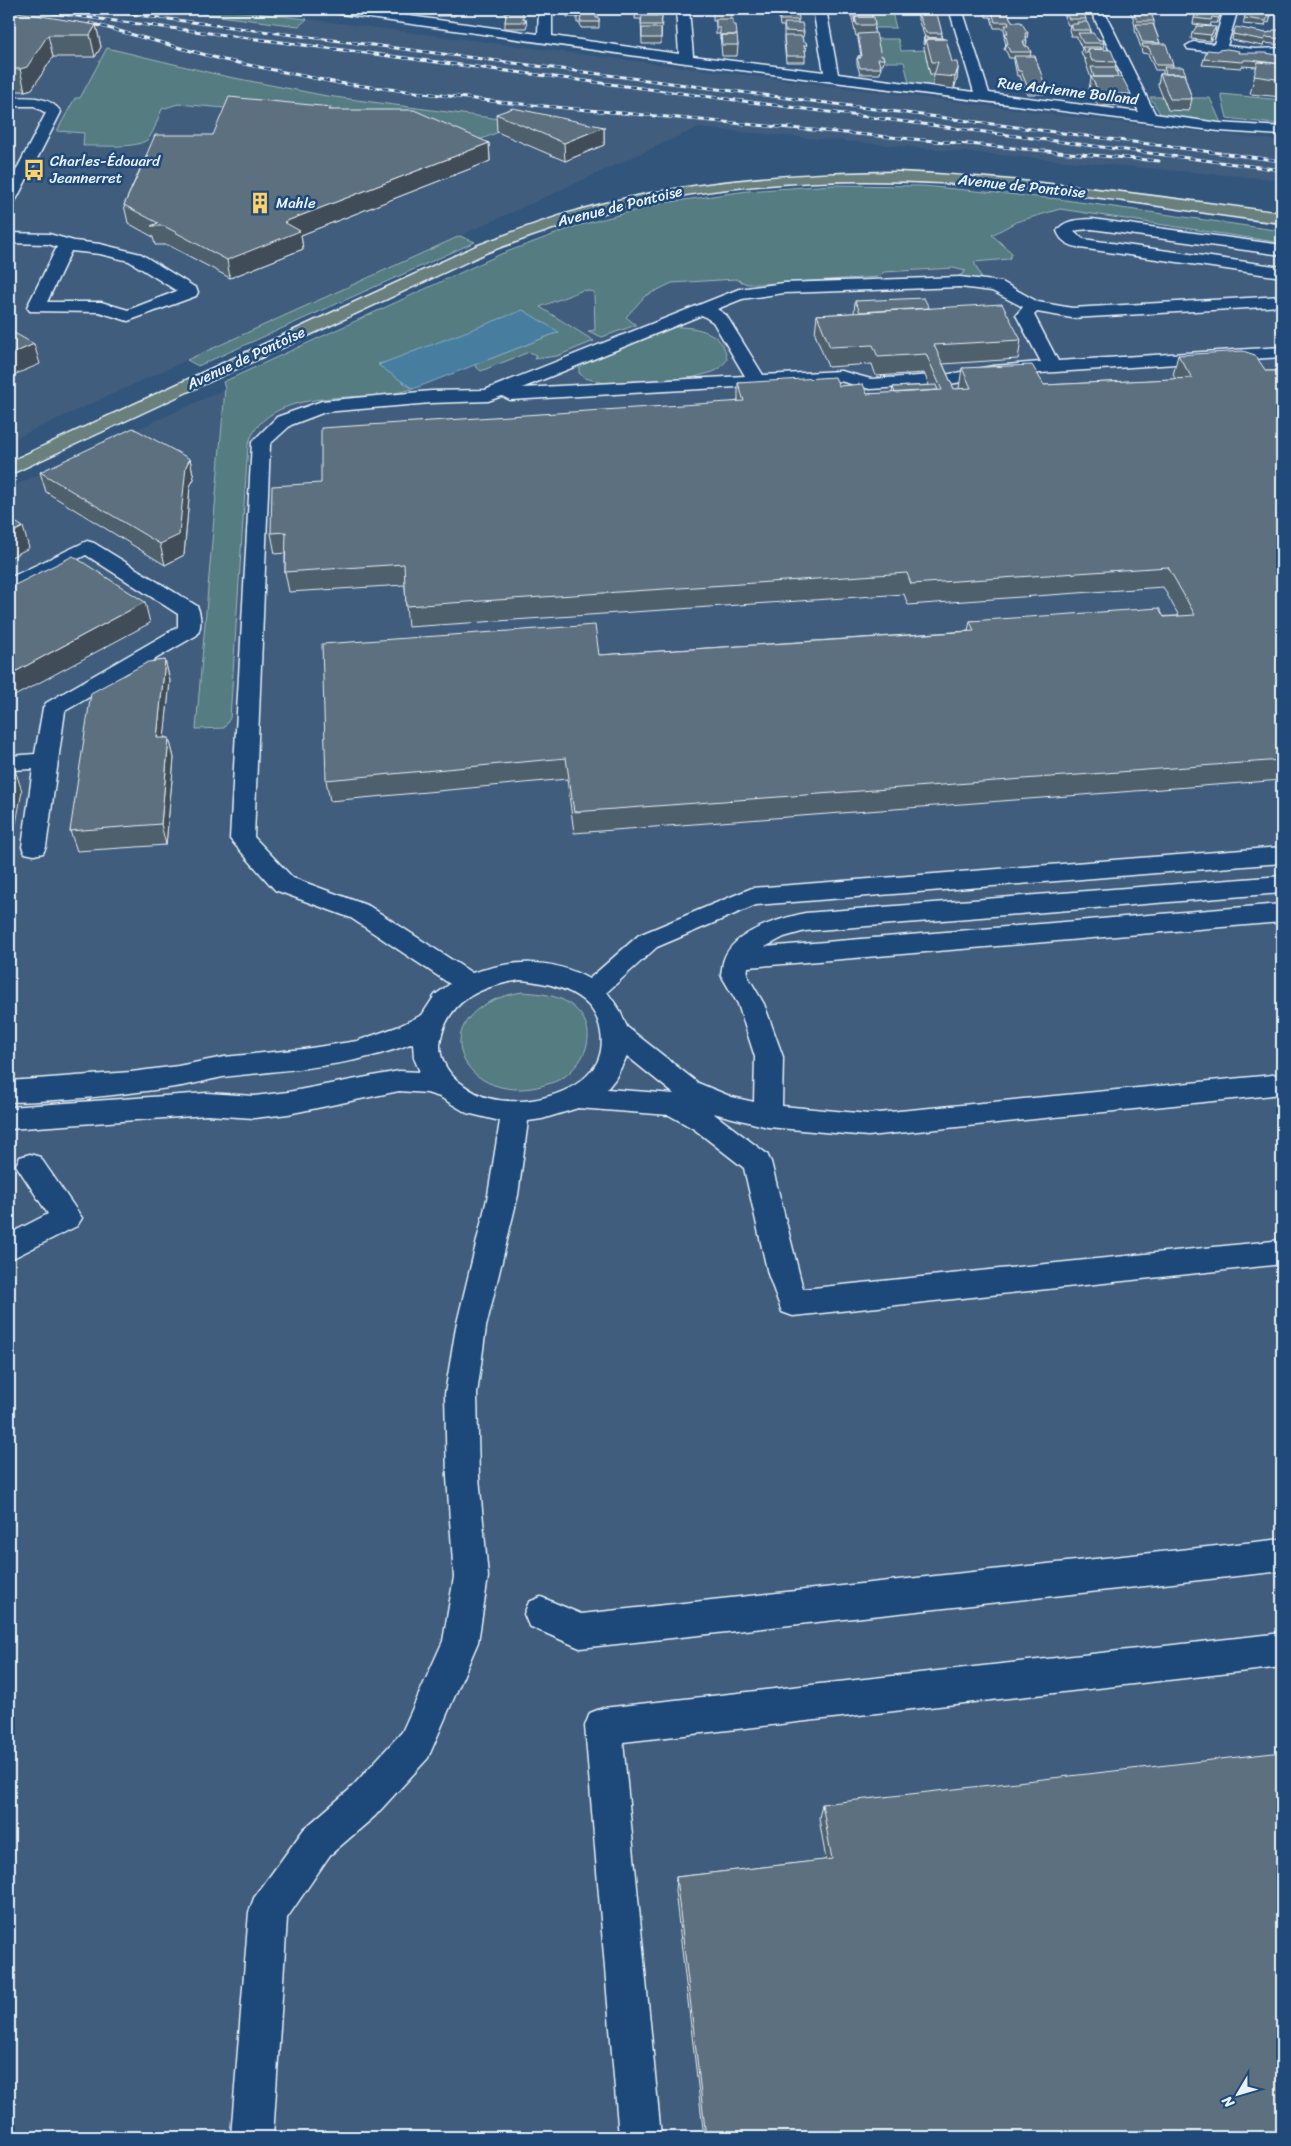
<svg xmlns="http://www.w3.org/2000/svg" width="1291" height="2146" font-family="Sriracha,sans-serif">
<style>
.built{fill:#3f5d7d}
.green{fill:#557b81;stroke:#9eb6bc}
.water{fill:#467ea0;stroke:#87acc3}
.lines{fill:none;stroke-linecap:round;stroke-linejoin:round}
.minor-casing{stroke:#e8f1f8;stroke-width:3}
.major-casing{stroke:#e8f1f8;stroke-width:3}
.minor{fill:#1f4a7a;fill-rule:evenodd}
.major{fill:#6a807d;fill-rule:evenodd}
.rail-casing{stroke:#e8f1f8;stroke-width:3}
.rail{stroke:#1f4a7a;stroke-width:2;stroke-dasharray:6;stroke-linecap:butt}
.wall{fill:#50606d;stroke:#e8f1f8}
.shaded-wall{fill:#414e59;stroke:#e8f1f8}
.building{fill:#5d707f;stroke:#e8f1f8}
.labels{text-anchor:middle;stroke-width:5;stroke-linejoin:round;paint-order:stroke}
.far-street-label{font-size:15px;fill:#e8f1f8;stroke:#1f4a7a}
.far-poi-label{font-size:15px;fill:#e8f1f8;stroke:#1f4a7a;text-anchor:start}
</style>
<rect width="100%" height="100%" fill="#32557c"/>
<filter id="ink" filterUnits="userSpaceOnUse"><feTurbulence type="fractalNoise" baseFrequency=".02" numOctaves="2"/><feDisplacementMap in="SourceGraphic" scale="10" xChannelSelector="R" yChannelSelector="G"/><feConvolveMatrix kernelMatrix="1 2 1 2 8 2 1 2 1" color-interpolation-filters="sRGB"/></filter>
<g filter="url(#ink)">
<path class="built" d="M9,9H163L299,26L307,19L1090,119L1282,141V183L1272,179L1212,174L697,128L9,441Z
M921,189L1282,231V2137H9V488L225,389Z"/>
<path class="green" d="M163,9H222L307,19L299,26Z
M868,9H891L896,28H873Z
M876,39H898L901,51L925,50L930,74H937L933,86L909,83L904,62H880Z
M107,48L224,76L327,96L522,122L482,139H475L237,109L178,104L162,109C158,117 155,130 149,138C139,150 98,145 83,146L84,133L57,131L75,98H80Z
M1221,94L1282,100V125L1227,118Z
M1150,97H1163L1168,110L1184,98H1210L1221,123L1161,115Z
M833,185L924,186L1058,199L1282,231V243L1060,209L1016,222L992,235L1012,253L1009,259L974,262L981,277L977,279L958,277L966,271L953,268L884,272L878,277L759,284H747L736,279L672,283L645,296L626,317L636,325L602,337L588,331L595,330L594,292L583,290L540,307L594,341L557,356L534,359L536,355L529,352L481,371L474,365L559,332L378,364L413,389C403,391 393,394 383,395C339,399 264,392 248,445L230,718L224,728L196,729L225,389L223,382L501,254L577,226L663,203L747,191Z
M460,236L475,242L198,366L187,360Z
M669,327C693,326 725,330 727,360L719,369L713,372L691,378L604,383L585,378L579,373V364Z
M522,992C536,993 550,994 563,1000C595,1017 595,1048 571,1071C563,1080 549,1084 537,1087C457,1104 420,1009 522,992Z"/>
<path class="water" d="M523,310L559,332L413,389L378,365Z"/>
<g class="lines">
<g class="minor-casing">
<path id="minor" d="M327,9H360L538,34L539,9H552V36L679,54L676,9H689L693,56L824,72L813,9H826L838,74L974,92L949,9H962L989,93L1139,112L1090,9H1103L1155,114L1219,123L1282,127V135L1219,131L686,63L334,13Z
M1224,9H1238L1227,46L1255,49L1282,48V56L1255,57L1188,49L1186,46L1193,42L1214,44Z
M9,98C27,97 49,95 61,112L17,198L15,201L9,203V184L46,113L34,106H9Z
M1092,219L1282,245V255L1092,229L1078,230L1074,232L1083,239L1282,267V277L1080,248C1069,245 1061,242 1057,231C1065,219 1079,220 1092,219Z
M9,233L49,234L74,241L100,244L141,254L196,288L198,292L196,296L128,321L99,312L30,311L27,307L57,247L48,244L9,243ZM71,251L100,254L129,261L177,291L128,310L101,302H47Z
M960,277L1002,282L1038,302L1072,308L1282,296V306L1072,318L1037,312L1034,315L1058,361L1282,347V357L993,376L950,384L870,389L840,381L510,400L502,396L488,401L431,403L325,412L291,425L270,444L254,837L293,878L369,906L472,973C512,960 550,957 589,979L639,935L752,888L1282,847V863L756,905L657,947L607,992L619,1009L627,1027L698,1083L732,1097L754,1102L755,1057L738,1004L721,975C722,970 722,964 724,959C734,931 779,919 805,913L1282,876V893L805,931L784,937L765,947L1282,904V922L748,967L747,975L764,1004L783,1057L782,1106L868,1114L1282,1074V1094L868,1136L768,1127L713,1113L767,1154L771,1162L803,1289L1282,1240V1264L793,1316L782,1312L768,1274L744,1168L694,1129L669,1115L578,1108L542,1119L528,1121L518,1195L486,1327L477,1394L479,1477L488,1577L478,1642L428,1758L375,1816L330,1855L287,1918L273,2137H231L249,1912L254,1898L304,1829L349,1790L402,1732L443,1641L454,1577L447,1477L445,1394L456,1327L488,1195L500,1121L467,1113L440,1097L427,1093L399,1091L288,1114L254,1118L207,1115L9,1129V1107L207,1093L254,1096L288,1092L399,1071L420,1072L414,1058L413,1043C348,1068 290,1069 223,1077C207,1080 191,1085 175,1087C120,1095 64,1101 9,1102V1081L131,1072L178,1066L224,1057L304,1049L357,1041L397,1027L422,1015L435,995L450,984L351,918L275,890L230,839L252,442L277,417L322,401L431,391L485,390L739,289L784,283ZM960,287L992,291L1023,307L1016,315L1041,362L993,366L950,374L871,379L841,371L763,375L726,315L717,309L742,299L784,293ZM702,315L713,322L745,376L522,388ZM520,980C554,983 596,993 601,1033C603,1044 601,1057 595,1066C574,1097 522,1107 488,1098C477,1095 467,1088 458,1081C446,1071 437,1055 441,1038C450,998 483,986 520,980ZM627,1056L674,1094L607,1089L615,1079Z
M87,541L94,543L197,606C201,614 202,627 197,635L65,711L46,847L43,853L34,855L25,853L22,847L33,769L9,770V756L35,754L43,708L46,703L178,627V614L86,555L16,590L9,592V578Z
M30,1154L40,1157L82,1218L77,1226L9,1260V1234L48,1214L16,1165L20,1157Z
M1282,1539V1571L580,1648L529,1626L524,1614L529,1602L541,1597L581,1614Z
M1282,1633V1667L623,1742L661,2137H619L585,1726L590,1713L603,1708Z"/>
</g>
<g class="major-casing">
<path id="major" d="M898,172C1027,178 1154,196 1282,213V223C1211,215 1141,202 1070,194C921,177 765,172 618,209C574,221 531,236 488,252L9,475V462L476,246C523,228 569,211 618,200C711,179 803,173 898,172Z"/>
</g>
<use href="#minor" class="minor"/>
<use href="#major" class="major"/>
<g class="rail-casing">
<path id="rail" d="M22,9L1282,170
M90,9L1282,161
M90,23L224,60L338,83L500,102L1159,161"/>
</g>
<use href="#rail" class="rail"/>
</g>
<path class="wall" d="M436,9H455V16H437Z
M505,9H523L522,12L523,19H526L527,25L526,28H505V22L506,16H505Z
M636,9H655V16H662L661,44H642L641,19H635Z
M713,9H732L731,19L738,45L737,56H722L720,34H716V21H713Z
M775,9H798V23L804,32L803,37H802L803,42L807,45L806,51H805V62H786L784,41V26H780L779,18Z
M848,9H871L872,17L875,25L874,33L881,56L884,59L883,65H880L881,68L880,74H860L857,64V58H858V56H861L858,39V36H856L852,18Z
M920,9H939L938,15H937L942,33L941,38L952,62L958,68L957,79L954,89L933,86L934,74H930L923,43L924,37H925L918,20V14H922Z
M984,9H1007L1010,18L1013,22L1028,33L1027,38H1026L1027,41L1026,46L1031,52L1030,56L1046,88L1045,94H1027L1020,76H1017L1014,61V58H1009L1007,53L1004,49L1006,44L1004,38L1005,33L1004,30V28H994L991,17H986Z
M1059,9H1082L1081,12H1079V13L1086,19V22L1091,30L1090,33L1104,43L1103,49L1116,62L1115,67L1118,77L1131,94L1129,105L1098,106L1089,89L1091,78L1085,61L1086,59H1084L1081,52L1082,49L1077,38V36H1071L1069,30L1070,25H1068L1065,19L1066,16H1063Z
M1129,9H1149L1150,11L1149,13L1154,21V26L1160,43L1159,44L1173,65V67L1186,75L1185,77L1192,99L1189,111L1168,110L1158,85L1160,74H1163V70H1155L1148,54L1142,53L1141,48L1135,30V26L1133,18V16H1132Z
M1197,9H1223L1222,12H1221L1217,23H1211L1210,26L1193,24L1194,18L1199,16V14H1196Z
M1247,9H1278V11H1276L1275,15L1271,14L1269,23L1266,22L1265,26L1243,24Z
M567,11L589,12L596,18H599V28H581L580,23H577V17H567Z
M9,14L96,25L101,47L95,57H53L32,89L25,91H9Z
M1282,30V45L1264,43L1263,46L1232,40L1233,34L1266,33Z
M1192,33H1215L1210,41L1191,39Z
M1238,53L1282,64V97L1250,94L1257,67L1242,66L1241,68L1202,65L1204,59Z
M332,110L489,143L490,161L301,235L303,249L230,278L168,245H155L153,237L128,223L124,205L140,169L138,161L146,158V156L213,135Z
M496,114L604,127V145L565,161L497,132Z
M855,301L929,308L1021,340L1018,359L943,364L954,389H960L959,388L962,368L1044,385L1176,379L1173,375L1178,355L1266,371H1282V780L574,833L567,779L330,801L326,780L599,655L968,631L970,621L1179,616L1163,587L908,605L904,594L408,627L406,606L405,585L289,592L285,572V553L275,554L271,533L321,483L738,401V383L839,386L867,394L892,393L893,387L929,385L924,373L876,376L872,364L828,367L815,334L817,315L854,313Z
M190,459L194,479L190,486L184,555L165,565L46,492L40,472Z
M165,660L170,681L164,738H169L174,758L166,845L77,851L70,831Z
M822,1804L1282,2137H704L675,1891L676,1877L826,1860L819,1818Z"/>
<path class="shaded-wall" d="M96,25L101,47L95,57L90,35Z
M1216,27L1215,33L1210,41L1211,35Z
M48,35L53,57L32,89L25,91L20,69Z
M958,68L957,79L954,89L955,77Z
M604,127V145L565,161L564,143Z
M489,143L490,161L301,235L303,249L230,278L227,260L284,222Z
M34,344L40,364L9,377V355Z
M190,459L194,479L190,486L184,555L165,565L160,544L186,466Z
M23,527L29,548L9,558V534Z
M145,602L150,623L9,699V675Z
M165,660L170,681L162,759L157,738Z
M169,738L174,758L166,845L161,824Z
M15,770L22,791L10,856L9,852V803Z"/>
<path class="building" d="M436,9H455V10H436Z
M505,9H521V10H505Z
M567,9H589V12H596V18H599V22H580L581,17H577L578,12L567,11Z
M636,9H655V13H635Z
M713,9H732V10H714Z
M778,9H798L799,20H780L779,12Z
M986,9H1007L1010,18L1013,22H1021L1028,33H1025L1027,41H1023L1025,46L1029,47L1031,52H1010L1008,47L1005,44H1008L1005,33H1008L1005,25H1009L1008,22H995L992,11H987Z
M1063,9H1079L1080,10H1064Z
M1132,9H1149L1150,11H1133Z
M1201,9H1214L1221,10L1219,18L1212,17L1211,20L1194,18L1195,15L1199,16Z
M1247,9H1271V17H1268L1266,21L1244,18L1246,14L1251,15L1253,11L1247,10Z
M11,11L96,25L90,35H48L27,67L20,69H9V14Z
M507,12H523V19H526L525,22H505Z
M853,12H871L872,17H855V23Z
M1066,13H1084L1086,19H1069Z
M1134,13H1151L1154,21H1137Z
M918,14H937L942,33H926Z
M642,16H662L661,25H641Z
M855,17H874L875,25H857Z
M716,19H733V25H736L737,35H721V39H720V28H716Z
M1077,22H1087L1091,30H1072L1070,24H1078Z
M784,23H802L804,32L785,31Z
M1136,24H1153L1160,43L1142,42Z
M1197,26L1216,27L1211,35L1192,33Z
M1236,27L1266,33L1272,32L1273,30H1282V39L1266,37L1264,40L1233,34Z
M642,28H661V38H642Z
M876,33L881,56H883L884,59H878L881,68H860L857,58H861L858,56H862L858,34Z
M1078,33H1093L1099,40H1103L1104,43H1083Z
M721,35H737L738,45H722Z
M784,36H802L803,42H806L807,45H804L806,56H786Z
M924,37L943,38L944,39H926L925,45Z
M926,39H946L952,62H957L958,68L955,77L934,75L938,62H932Z
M1142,44H1166L1173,65H1156L1149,48L1143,47Z
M1082,47H1101L1102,49H1087V53H1085Z
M1087,49L1111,50L1116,62L1092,61Z
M1227,49L1239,51L1238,53H1266L1282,56V61L1281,64L1251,60H1244L1243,62L1204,59L1207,50L1218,51V50Z
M1014,56H1035L1046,88H1028L1021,71H1018Z
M1258,62L1282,64V80L1254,76Z
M1091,67H1115L1118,77H1094Z
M1164,67H1183L1186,75H1185L1184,74H1166Z
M1160,74H1184L1192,99H1170Z
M1091,77H1122L1131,94H1100Z
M229,97L331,107L329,110H414L489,143L284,222L300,231L227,260L164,226H151L158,223L124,205L142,166L138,161L149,157L146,156L155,135H213Z
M513,108L604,127L564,143L496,114Z
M924,298L929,308L860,312L855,301Z
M1002,304L1021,340L934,345L954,389L971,388L962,368L1032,365L1044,385L1192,378L1178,355L1243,351L1255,355L1266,371H1282V760L574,812L566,758L326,780L322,644L595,625L599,655L974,631L970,621L1159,608L1164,617L1195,615L1168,567L911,584L907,573L406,606L404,564L285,572L286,532L271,533L272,486L321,483V428L744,401L738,383L835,377L839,386L863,384L867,394L942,390L926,354L878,357L873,345L830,347L817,315Z
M9,330L34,344L9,355Z
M936,385L938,390L895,393L893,387Z
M133,428L190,459L186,466L179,535L160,544L40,472Z
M9,518L23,527L9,534Z
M73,556L145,602L9,675V588Z
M165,660L157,738H169L161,824L70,831L91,693L148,662Z
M9,770H15L9,803Z
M1282,1752V2137H706L676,1877L832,1859L822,1804Z"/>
</g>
<defs>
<g id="bus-bare" transform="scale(1.725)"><path d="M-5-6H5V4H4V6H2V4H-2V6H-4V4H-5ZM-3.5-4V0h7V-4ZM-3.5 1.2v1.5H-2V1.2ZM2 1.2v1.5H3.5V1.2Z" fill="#ffd166" stroke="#1f4a7a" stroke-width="2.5" paint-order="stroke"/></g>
<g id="building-bare" transform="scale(1.725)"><path d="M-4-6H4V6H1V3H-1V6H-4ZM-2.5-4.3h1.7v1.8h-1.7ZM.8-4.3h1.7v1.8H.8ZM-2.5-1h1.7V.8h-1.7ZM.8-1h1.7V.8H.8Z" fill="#ffd166" stroke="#1f4a7a" stroke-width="2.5" paint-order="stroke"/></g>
</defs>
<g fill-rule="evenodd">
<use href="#bus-bare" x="34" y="170"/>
<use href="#building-bare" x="260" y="203"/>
</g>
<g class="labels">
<g class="far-street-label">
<text transform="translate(1068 91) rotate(7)" y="5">Rue Adrienne Bolland</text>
<text transform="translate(1022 186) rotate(6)" y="5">Avenue de Pontoise</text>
<text transform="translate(620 206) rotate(-14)" y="5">Avenue de Pontoise</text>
<text transform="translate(246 358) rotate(-25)" y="5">Avenue de Pontoise</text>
</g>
<g class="far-poi-label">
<text x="50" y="166">Charles-Édouard<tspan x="50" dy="17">Jeannerret</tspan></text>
<text x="276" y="208">Mahle</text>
</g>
</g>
<rect width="1291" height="2146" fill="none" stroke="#1f4a7a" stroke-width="30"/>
<rect x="15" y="15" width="1261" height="2116" fill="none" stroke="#e8f1f8" stroke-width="2" filter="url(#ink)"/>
<g transform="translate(1238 2094) rotate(232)" stroke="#1f4a7a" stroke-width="4" paint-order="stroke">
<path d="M0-4L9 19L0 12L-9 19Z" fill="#e8f1f8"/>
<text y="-8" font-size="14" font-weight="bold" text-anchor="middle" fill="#e8f1f8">N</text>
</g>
</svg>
